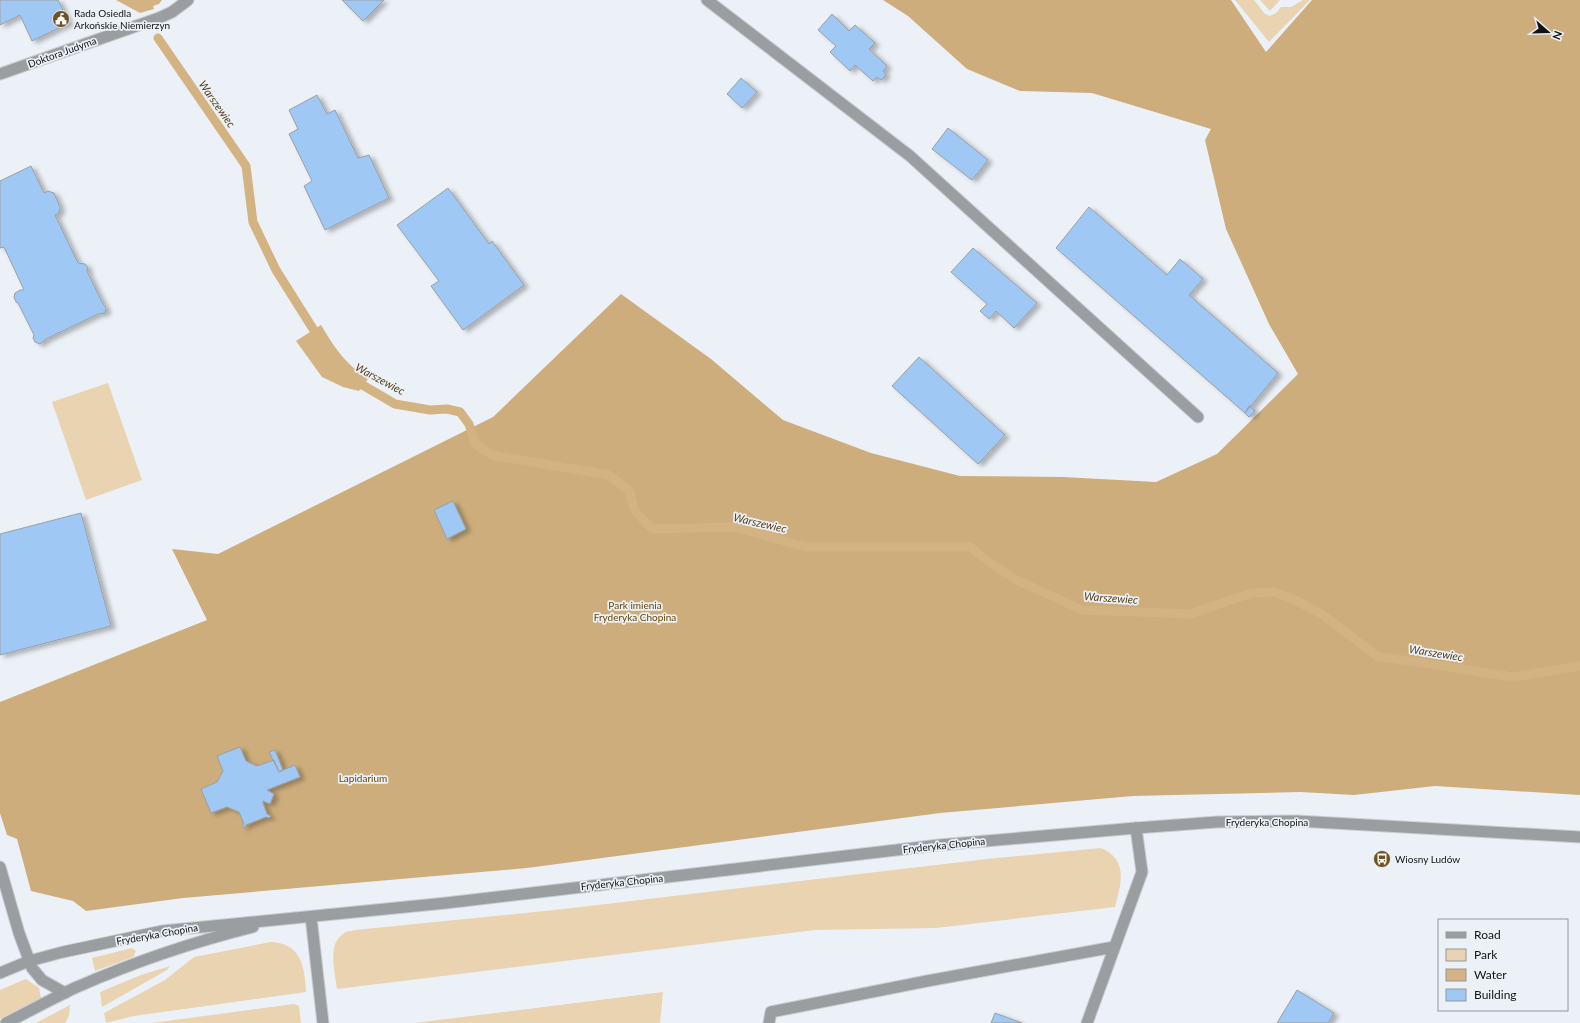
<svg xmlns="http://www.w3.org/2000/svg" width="1580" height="1023" font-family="Lato,sans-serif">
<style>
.green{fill:#ead3b0}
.forest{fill:#cdad7c}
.water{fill:#d3b382}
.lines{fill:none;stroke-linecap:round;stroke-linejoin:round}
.stream{stroke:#d3b382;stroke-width:9}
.building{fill:#a0c8f4;stroke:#9a9fa4;filter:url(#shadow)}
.service-casing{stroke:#c9cdd3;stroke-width:13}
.minor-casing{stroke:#c9cdd3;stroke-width:13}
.tertiary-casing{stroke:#c9cdd3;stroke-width:13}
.service{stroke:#9b9ea0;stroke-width:11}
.minor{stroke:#9b9ea0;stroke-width:11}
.tertiary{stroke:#9b9ea0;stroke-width:11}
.labels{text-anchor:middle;stroke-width:3.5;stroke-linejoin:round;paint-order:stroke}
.poi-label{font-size:10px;fill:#111214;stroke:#ecf1f7;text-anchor:start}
.street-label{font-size:10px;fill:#111214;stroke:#ecf1f7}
.park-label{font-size:10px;fill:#654606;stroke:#ecf1f7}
.water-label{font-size:11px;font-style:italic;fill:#563f18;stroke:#ecf1f7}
</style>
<defs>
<filter id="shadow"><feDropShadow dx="4.5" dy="2.5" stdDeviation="2" flood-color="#0004"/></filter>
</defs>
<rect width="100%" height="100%" fill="#ecf1f7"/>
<path class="green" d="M1235,0H1254L1265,14L1270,16L1276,13L1281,7H1291L1303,0H1310L1269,42Z
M1260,0H1280L1270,11Z
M108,383L142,480L86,500L52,402Z
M1101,848C1129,860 1121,884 1115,907L936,928L815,930L337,989C335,973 327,944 343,934C346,931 352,931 355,930L564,909L987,859Z
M271,942C301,943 305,967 306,992L134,1016L106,1023L104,1013L165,980L194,957Z
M132,948L136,951L133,957L95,971L92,958Z
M170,966L167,970L102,1007L100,992L141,975Z
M26,979L39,988L41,998L0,1019V990Z
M663,992L660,1023H415Z
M294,1004L299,1006L301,1023H152Z
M70,1005L69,1016L65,1023H36Z"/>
<path class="forest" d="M883,0H1231L1266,52L1312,0H1580V795L1435,786L1354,795L1300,792L1133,796L940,813L527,868L183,898L86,911L73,901L31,891L17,839L7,835L0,813V702L207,620L172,549L218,554L493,417L621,294L711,359L783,420L871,453L960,476L1063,477L1156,482L1217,454L1298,374L1269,324L1226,229L1205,140L1211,129L1092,93L1020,91L967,69L908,16Z"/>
<path class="water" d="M116,0H162L159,4L153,6L154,9L140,13Z
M321,325C336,350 344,362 368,379L359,391L343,387L322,377L296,341Z"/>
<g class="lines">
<path class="stream" d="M158,38L246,166L253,222L276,270L320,340
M354,380L395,404L430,410L447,409L460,412L469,424L475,444L492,455L608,475L629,490L635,511L652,529L734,527L806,547H970L990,563L1015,579L1082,610L1190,614L1252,593L1273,592L1293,599L1323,615L1377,656L1513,677L1580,666"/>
</g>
<path class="building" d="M0,0H58L69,23L32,41L20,15L0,25Z
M342,0H384L363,21Z
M832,14L849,31L855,25L875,43L869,49L887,66L883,71L886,75L881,80L877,77L873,81L855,65L850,71L830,52L836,46L818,30Z
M741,78L757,92L742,108L727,94Z
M317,95L327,114L335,110L358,158L369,155L389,198L325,230L304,186L312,181L289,134L298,129L289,110Z
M948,128L988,160L972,180L932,149Z
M31,166L44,193L48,191L54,193L60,207L59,213L55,215L78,263L85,264L88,268L87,271L102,302L106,308L105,313L98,314L46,339L40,344L35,342L33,338L34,335L18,303L16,302L14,297L15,293L20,290H24L4,247L0,248V181Z
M448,188L489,244L492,241L524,285L463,330L431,286L439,281L397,225Z
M1089,207L1167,275L1180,259L1203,279L1189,295L1278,373L1245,413L1056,248Z
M973,248L1037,303L1014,328L996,311L989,319L980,311L987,304L951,272Z
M919,357L1005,435L978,464L892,386Z
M1249,406L1255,411L1249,417L1245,413Z
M453,501L466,529L447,539L434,510Z
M81,513L111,626L0,655V534Z
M240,747L246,761L257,766L274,760L279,772L295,765L300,777L267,790L274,794L270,804L263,801V803L267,814L271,816L269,818L266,817L246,825L244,828L242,827L244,824L239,812L227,807L211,813L201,789L217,782L223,771L217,756Z
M275,750L283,770L279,772L269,752Z
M1297,990L1334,1013L1328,1023H1277Z
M995,1013L1022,1023H991Z"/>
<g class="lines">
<g class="service-casing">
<path id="service" d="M707,0L910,156L1198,417
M311,917L323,1023"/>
</g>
<g class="minor-casing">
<path id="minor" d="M0,74L159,18L172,12L188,0
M0,867L19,933L32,968L42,980L65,993
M769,1023L771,1012L927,981L1114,947
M1087,1023L1142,872L1136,828"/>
</g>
<g class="tertiary-casing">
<path id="tertiary" d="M0,973L29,961L63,952L162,931L446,903L939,845L1136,828L1217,822L1297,821L1580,837
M6,1023C30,1011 53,998 77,987C134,962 193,942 253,927"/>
</g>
<use href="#service" class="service"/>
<use href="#minor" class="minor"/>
<use href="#tertiary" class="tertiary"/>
</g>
<defs>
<g id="civic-disc" transform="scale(0.9)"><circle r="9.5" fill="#6e5225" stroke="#ecf1f7"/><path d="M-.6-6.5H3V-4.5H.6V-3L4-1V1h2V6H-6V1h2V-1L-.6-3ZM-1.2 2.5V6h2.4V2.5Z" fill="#fff"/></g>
<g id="bus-disc" transform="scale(0.9)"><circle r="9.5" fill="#6e5225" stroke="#ecf1f7"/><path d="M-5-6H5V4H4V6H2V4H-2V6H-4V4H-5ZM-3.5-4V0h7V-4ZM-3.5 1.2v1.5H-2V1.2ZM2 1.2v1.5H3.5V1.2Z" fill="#fff"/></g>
</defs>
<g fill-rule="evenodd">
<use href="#civic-disc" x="61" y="19"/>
<use href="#bus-disc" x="1382" y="859"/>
</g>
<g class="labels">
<g class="poi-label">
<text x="74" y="17">Rada Osiedla<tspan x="74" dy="12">Arkońskie Niemierzyn</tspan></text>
<text x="1395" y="863">Wiosny Ludów</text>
</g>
<g class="street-label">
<text transform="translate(62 52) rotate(-20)" y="4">Doktora Judyma</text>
<text x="1267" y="826">Fryderyka Chopina</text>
<text transform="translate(944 845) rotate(-6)" y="4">Fryderyka Chopina</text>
<text transform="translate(622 882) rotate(-6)" y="4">Fryderyka Chopina</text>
<text transform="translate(157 934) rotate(-10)" y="4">Fryderyka Chopina</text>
</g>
<g class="park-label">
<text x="635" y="609">Park imienia<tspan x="635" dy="12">Fryderyka Chopina</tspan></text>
<text x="363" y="782">Lapidarium</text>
</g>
<g class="water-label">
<text transform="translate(217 104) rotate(55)" y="4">Warszewiec</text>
<text transform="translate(380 379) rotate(28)" y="4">Warszewiec</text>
<text transform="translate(760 523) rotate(13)" y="4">Warszewiec</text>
<text transform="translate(1111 598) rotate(4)" y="4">Warszewiec</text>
<text transform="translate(1436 653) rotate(9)" y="4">Warszewiec</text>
</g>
</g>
<rect x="1438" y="919" width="130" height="92" fill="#ecf1f7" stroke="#94989c"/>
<rect x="1446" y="932" width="20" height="6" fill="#9b9ea0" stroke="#94989c"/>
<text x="1474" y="939" font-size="12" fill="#111214">Road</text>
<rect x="1446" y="949" width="20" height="12" fill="#ead3b0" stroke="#94989c"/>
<text x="1474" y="959" font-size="12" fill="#111214">Park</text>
<rect x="1446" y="969" width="20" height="12" fill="#d3b382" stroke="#94989c"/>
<text x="1474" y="979" font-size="12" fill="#111214">Water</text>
<rect x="1446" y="989" width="20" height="12" fill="#a0c8f4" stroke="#94989c"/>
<text x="1474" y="999" font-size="12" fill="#111214">Building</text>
<g transform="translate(1548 32) rotate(110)" stroke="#ecf1f7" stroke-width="3" paint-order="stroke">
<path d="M0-3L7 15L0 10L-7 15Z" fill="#111214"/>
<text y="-6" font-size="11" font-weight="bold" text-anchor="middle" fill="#111214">N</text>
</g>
</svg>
